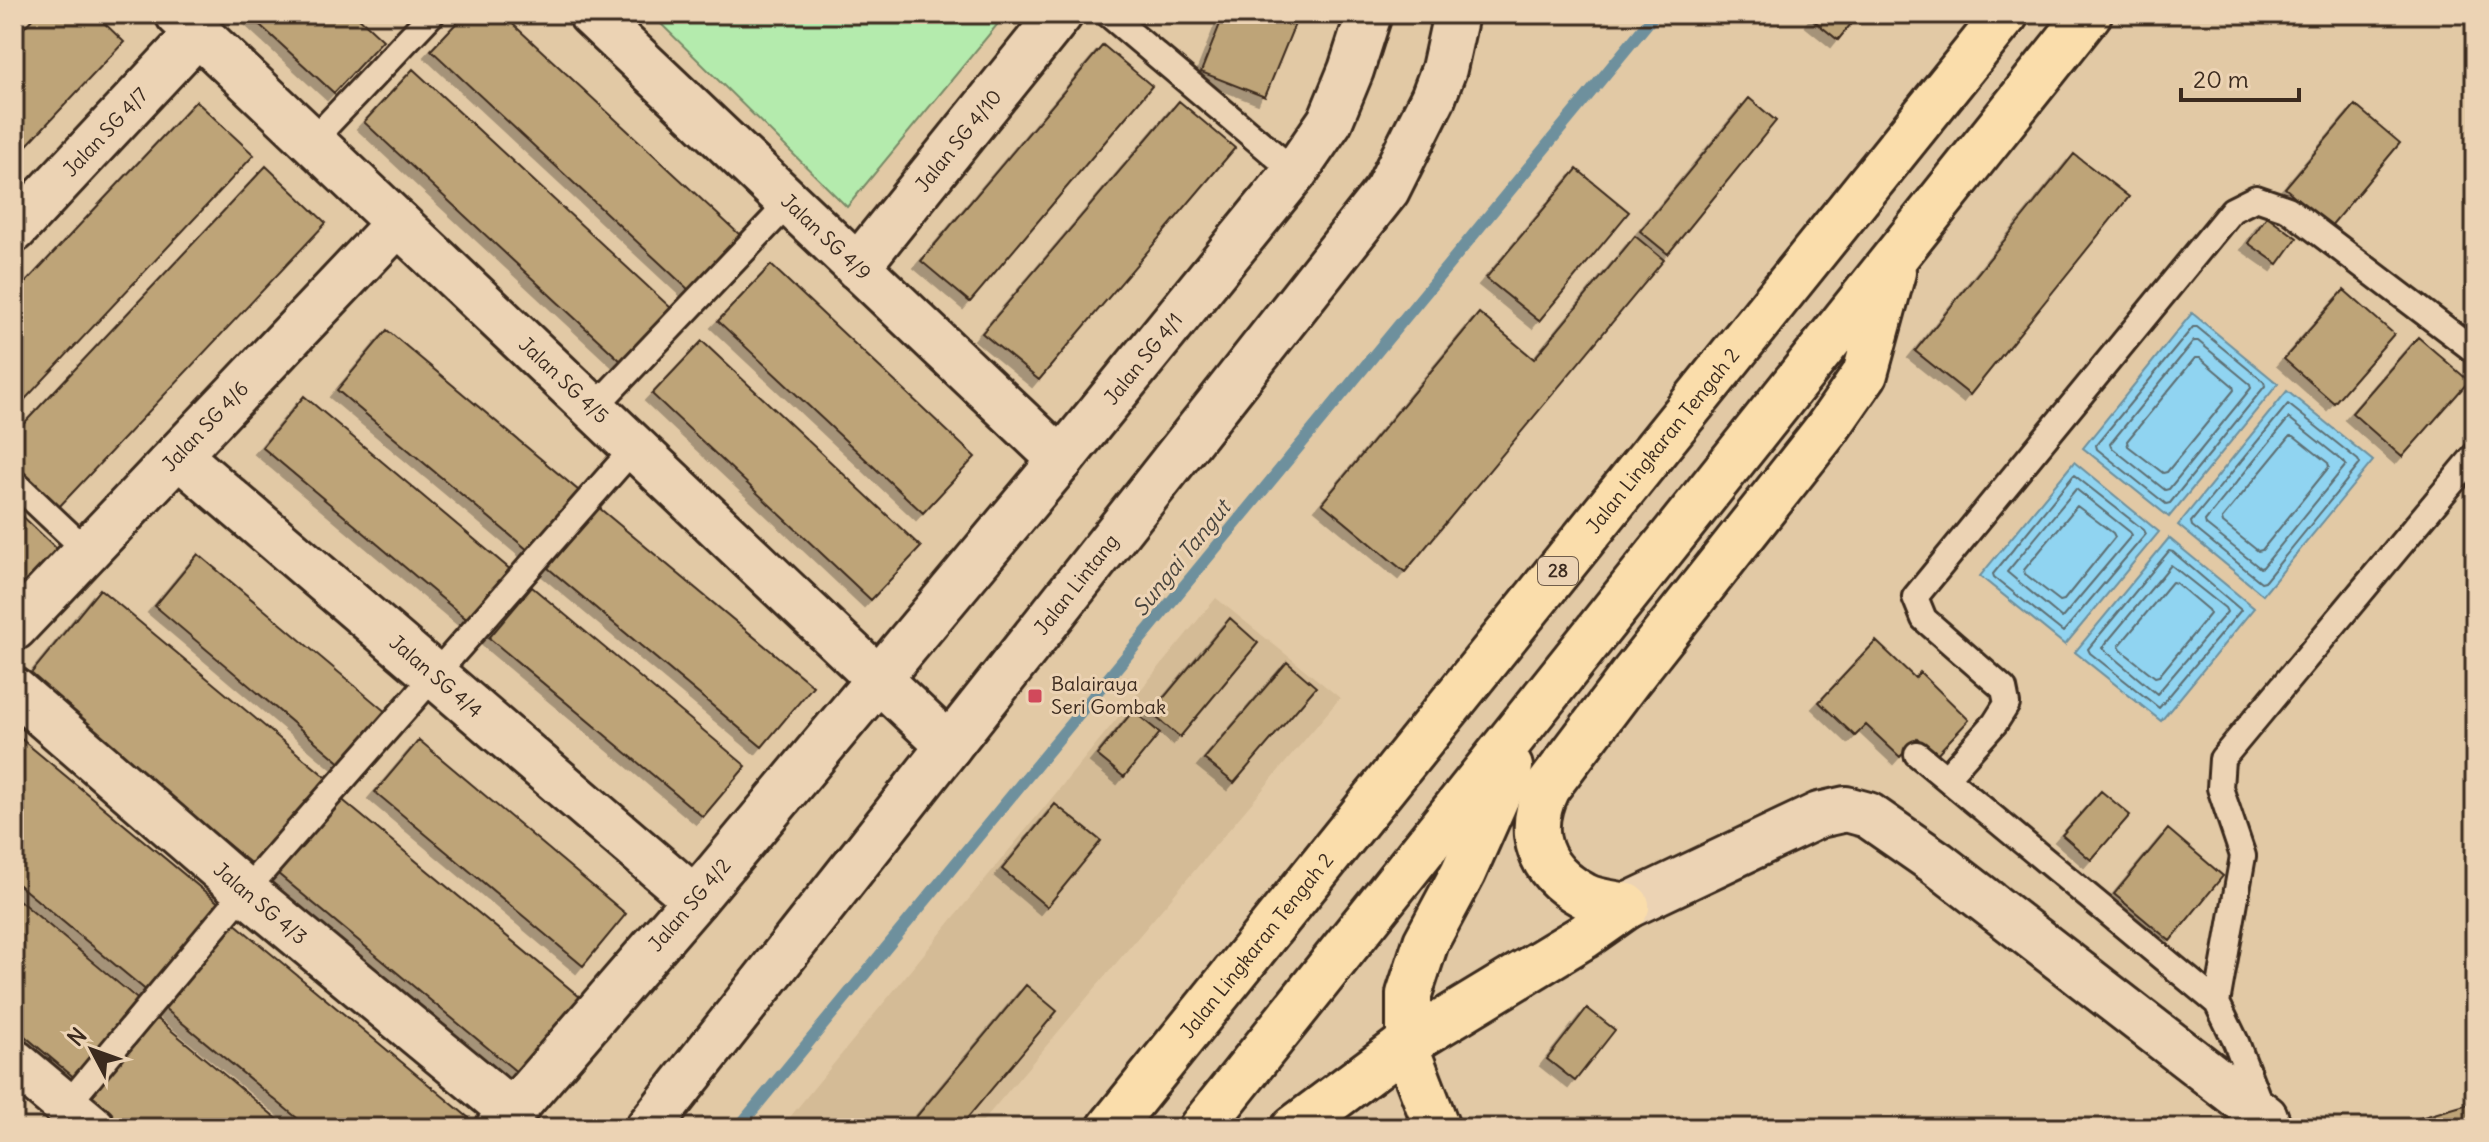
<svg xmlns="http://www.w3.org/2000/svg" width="2489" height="1142" font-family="Delius,sans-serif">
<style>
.built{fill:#d4bb96}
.green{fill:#b4ebad;stroke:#788a66;stroke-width:2}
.water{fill:#90d4f1;stroke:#6e909d;stroke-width:2}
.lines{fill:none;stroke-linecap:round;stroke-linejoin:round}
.shore{stroke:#5d6e72;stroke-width:2}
.stream{stroke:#6e909d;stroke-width:12}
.building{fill:#bea478;stroke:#3b2a1e;stroke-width:2;filter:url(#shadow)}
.service-casing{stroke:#3b2a1e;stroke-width:30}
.minor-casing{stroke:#3b2a1e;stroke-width:50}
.tertiary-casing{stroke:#3b2a1e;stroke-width:50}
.trunk-casing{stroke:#3b2a1e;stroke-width:50}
.service{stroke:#ecd3b4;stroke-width:24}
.minor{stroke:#ecd3b4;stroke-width:44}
.tertiary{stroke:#ecd3b4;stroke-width:44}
.trunk{stroke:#faddab;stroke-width:44}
.poi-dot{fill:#d1495b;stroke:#ecd3b4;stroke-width:3}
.labels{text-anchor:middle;stroke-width:6;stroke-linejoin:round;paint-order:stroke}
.shield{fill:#ecd3b4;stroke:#705d4b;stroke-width:2}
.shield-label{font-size:18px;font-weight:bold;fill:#3b2a1e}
.street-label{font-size:20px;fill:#3b2a1e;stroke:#ecd3b4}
.poi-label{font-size:20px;fill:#3b2a1e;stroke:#ecd3b4;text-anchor:start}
.water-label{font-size:22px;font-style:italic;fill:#48443e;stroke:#ecd3b4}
</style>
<defs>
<filter id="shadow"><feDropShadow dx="-7" dy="7" stdDeviation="0" flood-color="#0004"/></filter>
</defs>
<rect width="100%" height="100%" fill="#e2c9a5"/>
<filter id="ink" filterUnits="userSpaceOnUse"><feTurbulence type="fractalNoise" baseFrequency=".0125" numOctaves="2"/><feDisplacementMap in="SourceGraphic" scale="16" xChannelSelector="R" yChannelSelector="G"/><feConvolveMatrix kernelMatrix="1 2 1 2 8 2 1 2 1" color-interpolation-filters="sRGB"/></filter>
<g filter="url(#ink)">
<path class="built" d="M1216,598L1340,698L977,1128H781Z"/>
<path class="green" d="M651,14H1006L847,207Z"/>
<path class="water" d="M2192,313L2278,384L2169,517L2083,448Z
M2287,391L2373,461L2263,595L2178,525Z
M2074,462L2159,532L2065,645L1980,576Z
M2169,538L2254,608L2161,721L2075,652Z"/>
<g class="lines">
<path class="shore" d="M2193,327H2197L2264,382L2265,386L2170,503L2166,504L2097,449L2096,445Z
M2194,341H2198L2250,384L2251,388L2169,489L2165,490L2111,447L2110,444Z
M2195,358H2200L2233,386L2234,390L2167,472L2163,473L2128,446L2127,441Z
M2288,404L2358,460L2360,464L2265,581L2261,582L2192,526L2191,522Z
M2289,418L2344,462L2346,465L2263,567L2260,568L2206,525L2205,521Z
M2290,436H2294L2328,463L2329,467L2262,550L2258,551L2223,523L2222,519Z
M2074,475L2144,530L2146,534L2063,632L1994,577L1993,574Z
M2076,489L2130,532L2132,535L2062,618L2007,572Z
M2077,506L2113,533L2115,537L2064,600L2060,601L2025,574L2024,570Z
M2169,551L2173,552L2241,610L2159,708L2090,653L2088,649Z
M2171,565L2225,608L2227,612L2157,694L2102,648Z
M2172,582L2176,583L2208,610L2210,614L2159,676L2155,677L2121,650L2119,646Z"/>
<path class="stream" d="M738,1128L1655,14"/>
</g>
<path class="building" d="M37,14H95L124,42L14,159V38Z
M248,14H355L383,40L334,93Z
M465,14H502L741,236L690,291L431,50Z
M1224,14H1299L1265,97L1201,72Z
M1816,14H1859L1838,40L1812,19Z
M1103,45L1152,86L970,302L921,261Z
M413,69L672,309L622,362L364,122Z
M1749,98L1776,121L1668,254L1640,231Z
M196,101L254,155L14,411V295Z
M1179,101L1235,148L1039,380L982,333Z
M2355,105L2400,143L2330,227L2285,188Z
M2074,154L2129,197L1970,395L1915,351Z
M266,166L326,223L58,508L14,466V434Z
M1577,169L1629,212L1539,321L1486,278Z
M2267,216L2297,238L2278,264L2248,243Z
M1635,236L1664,260L1405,572L1322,503L1479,313L1534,359Z
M771,265L975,457L923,513L718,321Z
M2344,290L2394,334L2334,403L2284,359Z
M387,330L579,491L529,551L337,390Z
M2418,337L2469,381L2402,457L2352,413Z
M702,341L921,547L871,600L652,394Z
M304,396L512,571L470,622L262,447Z
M598,507L813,686L762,747L548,568Z
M14,508L58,550L14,597Z
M198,554L387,713L343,765L155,606Z
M532,587L746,766L703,817L489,638Z
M100,589L327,778L254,866L28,677Z
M1230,618L1258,643L1180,737L1151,713Z
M1876,641L1915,678L1920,672L1969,720L1935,756L1917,738L1900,757L1866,725L1855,736L1819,702Z
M1287,662L1316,687L1234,783L1204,759Z
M1133,711L1160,733L1124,777L1097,755Z
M14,733L221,905L148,992L14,881Z
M419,740L626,914L583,966L375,792Z
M2101,791L2130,815L2091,860L2062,835Z
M339,797L587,1003L524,1078L277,873Z
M1055,804L1101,841L1047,907L1002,869Z
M2168,829L2223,876L2170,941L2114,894Z
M14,896L141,1002L76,1079L14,1027Z
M233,922L481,1128H309L163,1007Z
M1026,985L1057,1011L959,1128H907Z
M1587,1008L1615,1030L1575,1081L1547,1059Z
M154,1016L288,1128H124L87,1097Z
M2475,1102V1128H2405L2403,1123Z"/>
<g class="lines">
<g class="service-casing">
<path id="service" d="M1108,14L1295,172
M312,141L432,14
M593,409L790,202
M14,482L87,551
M1917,754L2217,1003L2243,856L2220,788L2222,759L2475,455
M1946,778L1995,723L2007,704L2004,689L1924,619L1915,597L2232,210L2256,198L2288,209L2475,351
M2217,1003L2236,1042L2261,1107
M67,1105L245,891L634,448"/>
</g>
<g class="minor-casing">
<g id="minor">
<path id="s1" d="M178,14L949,746"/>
<path id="s2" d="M591,14L1061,460"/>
<path id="s3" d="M14,230L198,33"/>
<path id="s4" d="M857,267L1060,14"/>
<path id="s5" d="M178,455L695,899"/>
<path id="s6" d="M14,628L398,223"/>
<path id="s7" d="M14,690L245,891L511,1111"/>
<path d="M1627,906L1819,815L1846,809L1868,815L1937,863L2265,1117L2269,1128"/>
<path d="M14,1062L93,1128"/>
<path id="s8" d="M498,1128L695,899L1061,460L1295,172L1330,121L1351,70L1369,14"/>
</g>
</g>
<g class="tertiary-casing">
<g id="tertiary">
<path id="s9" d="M648,1128L1387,190L1433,98L1444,69L1456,14"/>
</g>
</g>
<g class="trunk-casing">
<g id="trunk">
<path d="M1627,906C1613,903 1595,902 1583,895C1539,871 1525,833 1547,788L1630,678L1826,430L1865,374L1893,272"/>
<path id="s10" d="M1110,1128L2006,14"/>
<path d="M1201,1128L2089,14"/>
<path d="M1294,1128L1405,1045L1583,937L1627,906"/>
<path d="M1437,1128L1405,1045L1409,1036V994L1426,942L1463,873L1510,767"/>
</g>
</g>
<use href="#service" class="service"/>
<use href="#minor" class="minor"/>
<use href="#tertiary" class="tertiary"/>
<use href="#trunk" class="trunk"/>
</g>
</g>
<rect class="poi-dot" x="1027" y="688" width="16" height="16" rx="4"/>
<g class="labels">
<rect class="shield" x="1538" y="557" width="40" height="28" rx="6"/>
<g class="shield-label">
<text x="1558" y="577">28</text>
</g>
<g class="street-label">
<text dy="7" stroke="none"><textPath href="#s3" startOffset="134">Jalan SG 4/7</textPath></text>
<text dy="7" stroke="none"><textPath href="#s4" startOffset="162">Jalan SG 4/10</textPath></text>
<text dy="7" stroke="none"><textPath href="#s2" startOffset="324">Jalan SG 4/9</textPath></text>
<text dy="7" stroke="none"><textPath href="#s8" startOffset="1004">Jalan SG 4/1</textPath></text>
<text dy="7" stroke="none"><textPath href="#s1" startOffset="532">Jalan SG 4/5</textPath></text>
<text dy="7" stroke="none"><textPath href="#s6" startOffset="278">Jalan SG 4/6</textPath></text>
<text dy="7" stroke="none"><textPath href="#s10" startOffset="882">Jalan Lingkaran Tengah 2</textPath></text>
<text dy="7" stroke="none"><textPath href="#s9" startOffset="692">Jalan Lintang</textPath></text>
<text dy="7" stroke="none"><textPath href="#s5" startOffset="340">Jalan SG 4/4</textPath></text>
<text dy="7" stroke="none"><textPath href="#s7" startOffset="326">Jalan SG 4/3</textPath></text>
<text dy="7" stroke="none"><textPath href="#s8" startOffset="294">Jalan SG 4/2</textPath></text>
<text dy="7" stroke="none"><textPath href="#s10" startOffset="234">Jalan Lingkaran Tengah 2</textPath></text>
</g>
<g class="poi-label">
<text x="1051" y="691">Balairaya<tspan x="1051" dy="23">Seri Gombak</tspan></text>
</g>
<g class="water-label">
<text transform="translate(1181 558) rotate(-51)" y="8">Sungai Tangut</text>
</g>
</g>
<rect width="2489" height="1142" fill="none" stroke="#ecd3b4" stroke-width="48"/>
<rect x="24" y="24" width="2441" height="1094" fill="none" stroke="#3b2a1e" stroke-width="3" filter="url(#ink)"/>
<g transform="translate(92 1050) rotate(311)" stroke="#ecd3b4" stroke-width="6" paint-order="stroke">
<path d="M0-6L14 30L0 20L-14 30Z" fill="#3b2a1e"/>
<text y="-12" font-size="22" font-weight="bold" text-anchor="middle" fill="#3b2a1e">N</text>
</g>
<path d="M2181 88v12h118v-12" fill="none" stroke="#3b2a1e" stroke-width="4"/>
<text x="2193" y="88" font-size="24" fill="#3b2a1e" stroke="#ecd3b4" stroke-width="6" paint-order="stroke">20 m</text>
</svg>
